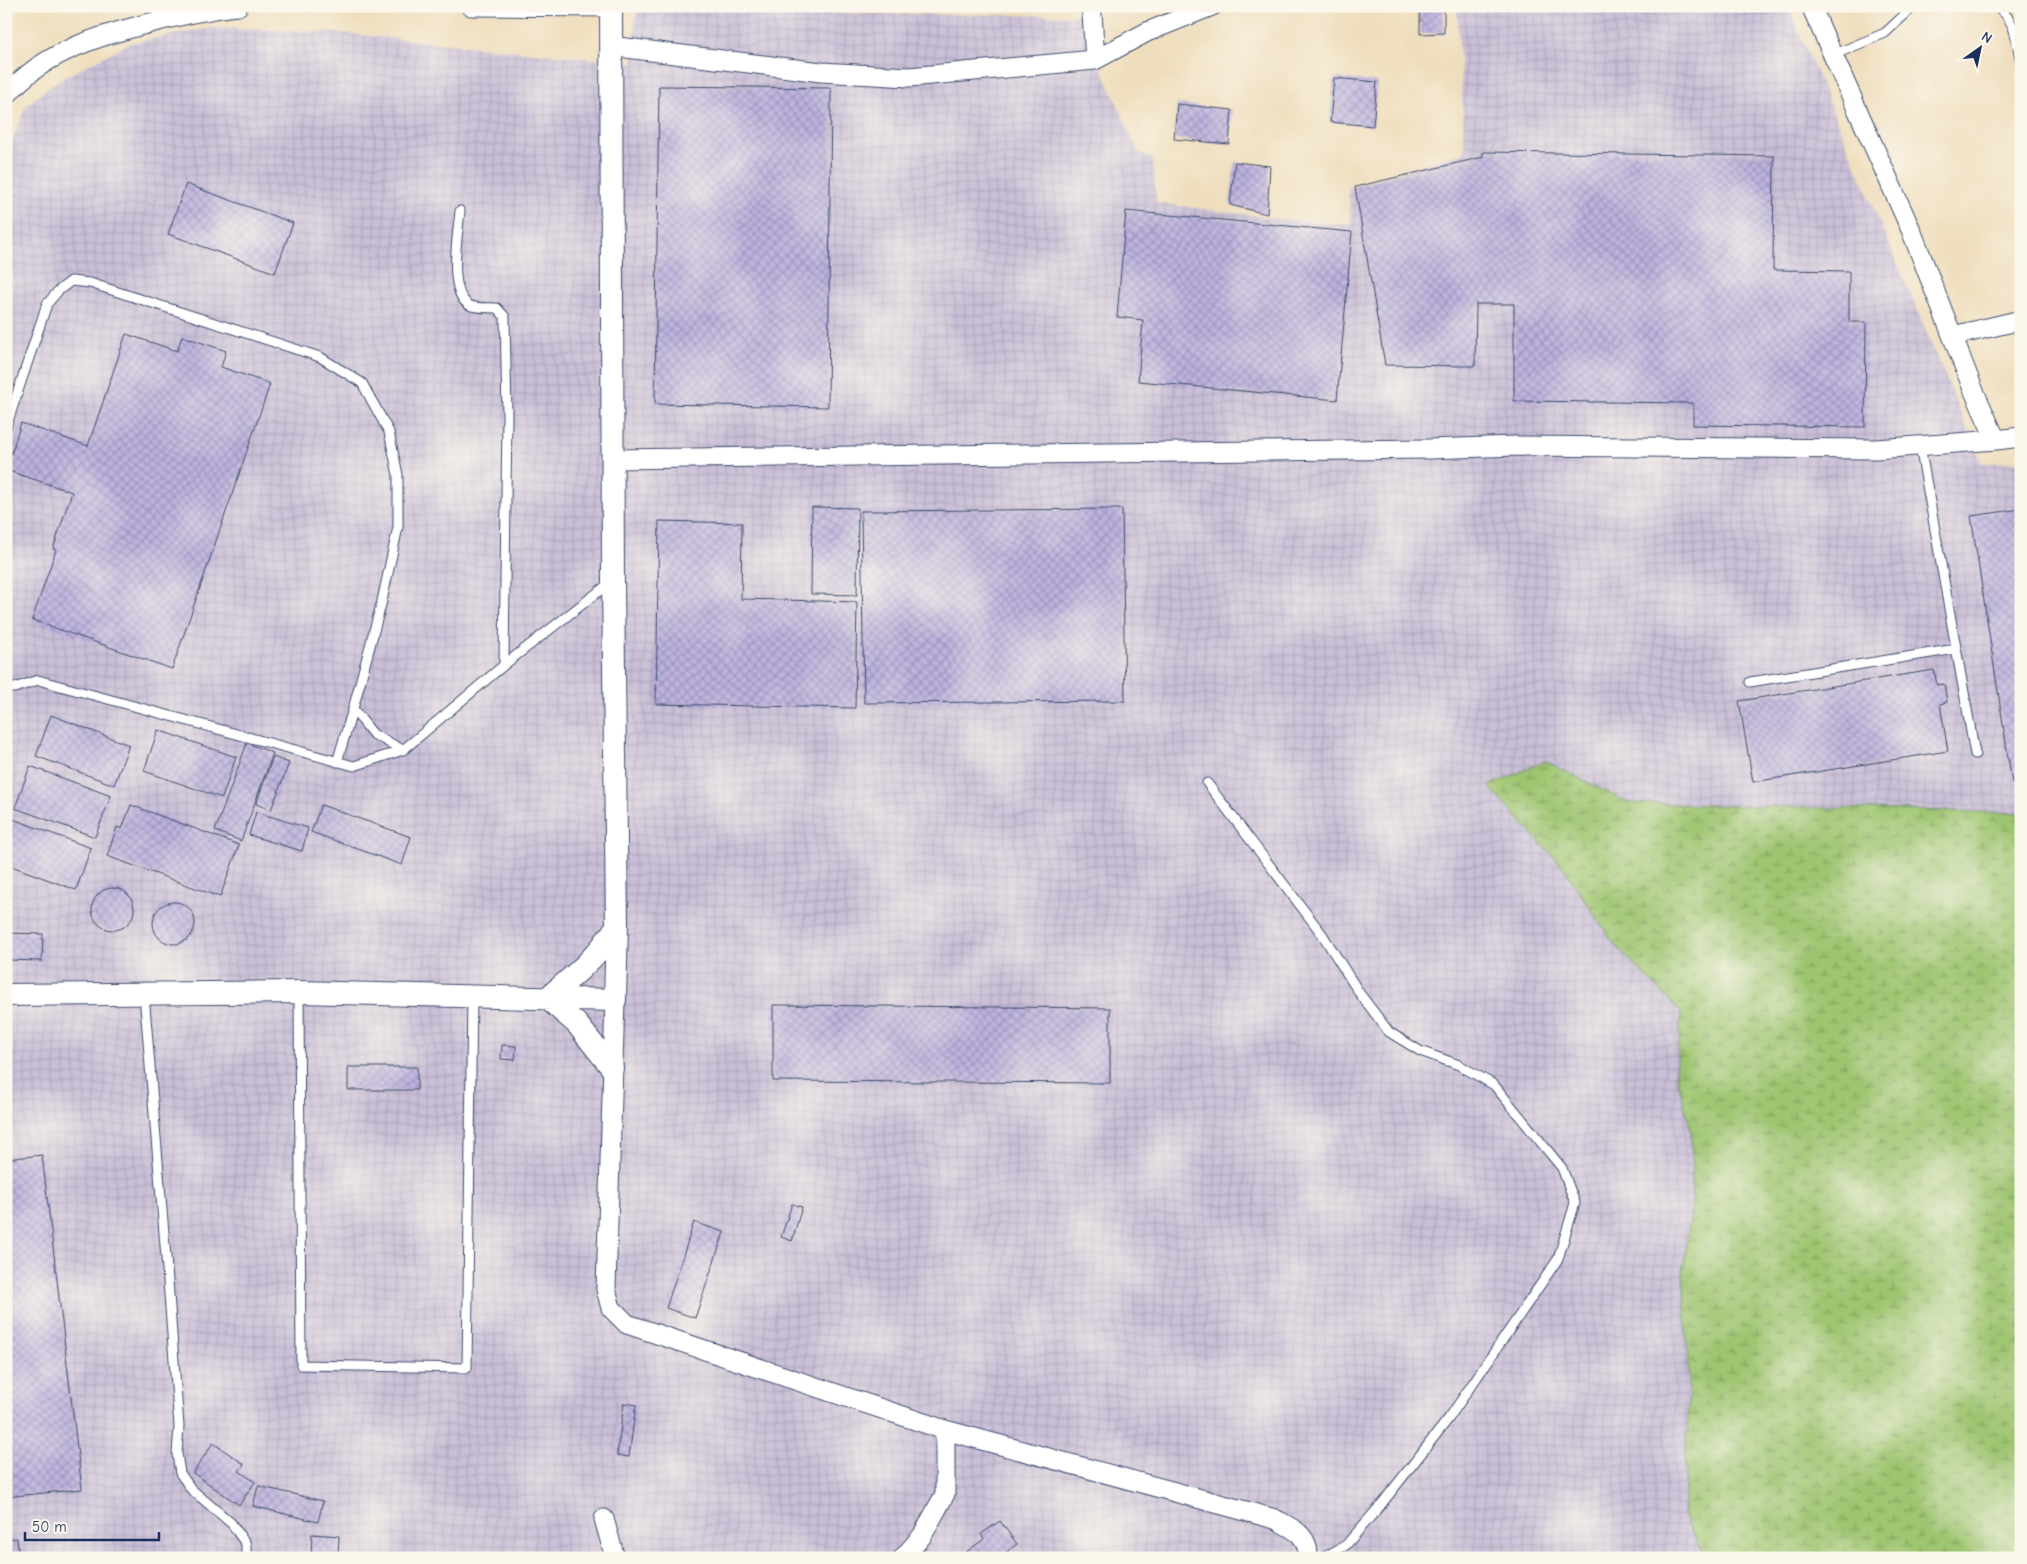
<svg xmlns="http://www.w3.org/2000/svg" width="2027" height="1564" font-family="'Comic Neue',sans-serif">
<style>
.industrial{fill:url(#industrial-grid)}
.wetland{fill:url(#wetland-marsh);stroke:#5c7a67}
.building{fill:url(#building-cross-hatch)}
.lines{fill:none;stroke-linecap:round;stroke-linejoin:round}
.service-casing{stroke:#3b496c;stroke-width:11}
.minor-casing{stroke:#3b496c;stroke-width:21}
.tertiary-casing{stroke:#3b496c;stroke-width:24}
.service{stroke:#fff;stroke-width:9}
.minor{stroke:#fff;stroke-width:19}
.tertiary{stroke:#fff;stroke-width:22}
</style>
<defs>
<pattern id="industrial-grid" width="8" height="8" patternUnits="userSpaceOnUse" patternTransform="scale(1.25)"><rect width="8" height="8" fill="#c9bfd7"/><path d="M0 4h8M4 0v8" fill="none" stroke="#aca4bb"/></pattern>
<pattern id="wetland-marsh" width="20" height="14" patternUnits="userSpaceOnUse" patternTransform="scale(1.25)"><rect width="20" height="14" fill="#9ec570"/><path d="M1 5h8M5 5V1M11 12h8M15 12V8" fill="none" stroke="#80a05f"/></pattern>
<pattern id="building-cross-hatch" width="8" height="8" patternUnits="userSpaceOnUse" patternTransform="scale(1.25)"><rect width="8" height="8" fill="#beb3df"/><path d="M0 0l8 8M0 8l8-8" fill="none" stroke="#9a92b8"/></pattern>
</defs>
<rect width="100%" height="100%" fill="#fbf7ec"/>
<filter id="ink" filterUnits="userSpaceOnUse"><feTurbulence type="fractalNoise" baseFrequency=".02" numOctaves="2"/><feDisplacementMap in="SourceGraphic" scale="10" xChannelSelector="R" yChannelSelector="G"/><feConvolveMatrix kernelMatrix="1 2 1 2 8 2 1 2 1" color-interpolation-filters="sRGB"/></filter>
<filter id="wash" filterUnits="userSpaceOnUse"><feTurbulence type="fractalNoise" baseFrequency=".0096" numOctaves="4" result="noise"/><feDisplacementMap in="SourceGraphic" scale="20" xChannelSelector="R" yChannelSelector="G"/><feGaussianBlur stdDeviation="1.12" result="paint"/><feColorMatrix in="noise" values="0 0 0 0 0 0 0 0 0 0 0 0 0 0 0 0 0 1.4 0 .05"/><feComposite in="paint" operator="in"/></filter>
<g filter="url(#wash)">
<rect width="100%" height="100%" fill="#efdebd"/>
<path class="industrial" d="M637,6L809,13L1079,16L1138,152L1153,159L1156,203L1280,219L1351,225L1348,188L1465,152L1457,6H1788L1982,463L2021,462V1558H6V156L26,106L57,81L130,43L210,28L330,32L633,63Z"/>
<path class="wetland" d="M1545,761L1629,803L2021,813V1558H1707L1684,1517L1689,1380L1683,1270L1692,1203L1691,1131L1676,1075L1681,1012L1614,944L1563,867L1488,786Z"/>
<g id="blocks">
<path class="building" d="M1420,6H1444V33L1420,34Z
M1334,78L1377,82L1373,126L1330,122Z
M659,86L831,88L828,407L655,404Z
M1177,104L1232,110L1229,144L1174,139Z
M1483,152L1774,156L1773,270L1849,271V322H1866L1865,427L1693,425V403L1514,401V304H1476L1475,366L1385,365L1355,187L1483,157Z
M1235,162L1270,166L1267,214L1230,205Z
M186,184L293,223L275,273L168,234Z
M1126,211L1352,232L1337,400L1138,381L1143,320L1117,317Z
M126,334L177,351L182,336L226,351L221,367L270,384L172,669L32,620L56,550L53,549L72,492L6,470L21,423L88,446Z
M812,507L858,508L857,595L811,594Z
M1122,509L1125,701L864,703L861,511Z
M2021,509V782L2012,783L1971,516Z
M659,521L742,523L741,599L857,602L855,708L656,704Z
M1934,670L1937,685L1944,684L1947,702L1940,704L1948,751L1753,782L1739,701Z
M51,715L129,745L114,785L36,756Z
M158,730L236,757L222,798L144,771Z
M247,743L273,753L241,841L215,831Z
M273,757L289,763L271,810L256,804Z
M30,766L111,796L95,837L15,808Z
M131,805L239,845L220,897L107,856L117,827L122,829Z
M321,805L411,837L402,865L311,832Z
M256,812L308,828L302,851L249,835Z
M13,819L91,848L76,890L6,864V839Z
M92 909a21 21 0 1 1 42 0a21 21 0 1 1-42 0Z
M153 923a21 21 0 1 1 42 0a21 21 0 1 1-42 0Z
M6,933L43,934L42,961L6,960Z
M773,1005L1110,1008V1083L773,1081Z
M502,1045L516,1046L515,1060L501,1059Z
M348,1067H417V1090H348Z
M42,1155L82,1489L6,1497V1159Z
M792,1204L802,1207L792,1241L781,1237Z
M694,1222L724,1232L695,1318L666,1308Z
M624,1403L636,1405L629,1457L617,1455Z
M213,1443L244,1464L239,1471L255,1482L239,1505L193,1473Z
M258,1486L323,1501L318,1522L253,1506Z
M1000,1521L1017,1544L999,1558H958L984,1539L981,1534Z
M312,1534L339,1536L338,1558H311Z
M17,1538L19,1558H6V1539Z"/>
</g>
</g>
<g filter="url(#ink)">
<use href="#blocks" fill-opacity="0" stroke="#3b496c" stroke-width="1"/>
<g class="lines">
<g class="service-casing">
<path id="service" d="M1995,6C2016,17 2017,43 2021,64
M1833,55L1885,33L1914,6
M460,211C458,233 447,292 469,305C476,309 489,307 497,308L505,317L507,415L504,665
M6,427L47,304L58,291L71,281L90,283L320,357L362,383L389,432L398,475V527L382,601L353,709L373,734L403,750
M1920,446L1975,754
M1750,682L1956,649
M6,688H15L38,680L354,766L403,750L504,665L611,582
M337,762L353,709
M1207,783L1322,934L1360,994L1389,1032L1420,1051L1459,1065L1494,1085L1562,1168L1575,1203L1558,1259L1449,1418L1380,1506L1346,1545L1323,1558
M299,992L301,1365L467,1368L472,996
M144,994L168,1281L179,1426L177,1454L180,1473L191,1489L231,1523L246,1544V1558"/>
</g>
<g class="minor-casing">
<path id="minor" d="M471,6L611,7
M1090,6L1092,14L1095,60L1147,32L1212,6
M610,46L821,72L909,77L1095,60
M6,96C44,50 103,35 158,21C184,15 211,8 238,6
M1953,336L2021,320
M1996,440L2021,437
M613,459L1428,449L1516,446L1876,449L1996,440L1973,389L1911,230L1811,6
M615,1000L606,1289L611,1308L627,1324L945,1430L1275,1519C1293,1529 1309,1534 1308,1558
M604,1519L615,1558
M903,1558L922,1536L945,1494V1430"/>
</g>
<g class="tertiary-casing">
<path id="tertiary" d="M6,995L299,992L615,1000L617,926L613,580L611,6
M612,1068L577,1024L547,998C574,976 598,956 617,926"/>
</g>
<use href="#service" class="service"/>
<use href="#minor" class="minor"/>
<use href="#tertiary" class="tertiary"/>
</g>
</g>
<rect width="2027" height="1564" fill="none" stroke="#fbf7ec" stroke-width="25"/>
<g transform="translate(1980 48) rotate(33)" stroke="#fbf7ec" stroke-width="4" paint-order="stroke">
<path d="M0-4L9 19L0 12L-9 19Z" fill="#1b2f5e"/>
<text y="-8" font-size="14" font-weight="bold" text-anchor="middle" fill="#1b2f5e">N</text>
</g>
<path d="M25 1532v8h134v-8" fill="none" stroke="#1b2f5e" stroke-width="2.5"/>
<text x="32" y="1532" font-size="15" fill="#1b2f5e" stroke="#fbf7ec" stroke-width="4" paint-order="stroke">50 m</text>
</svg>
